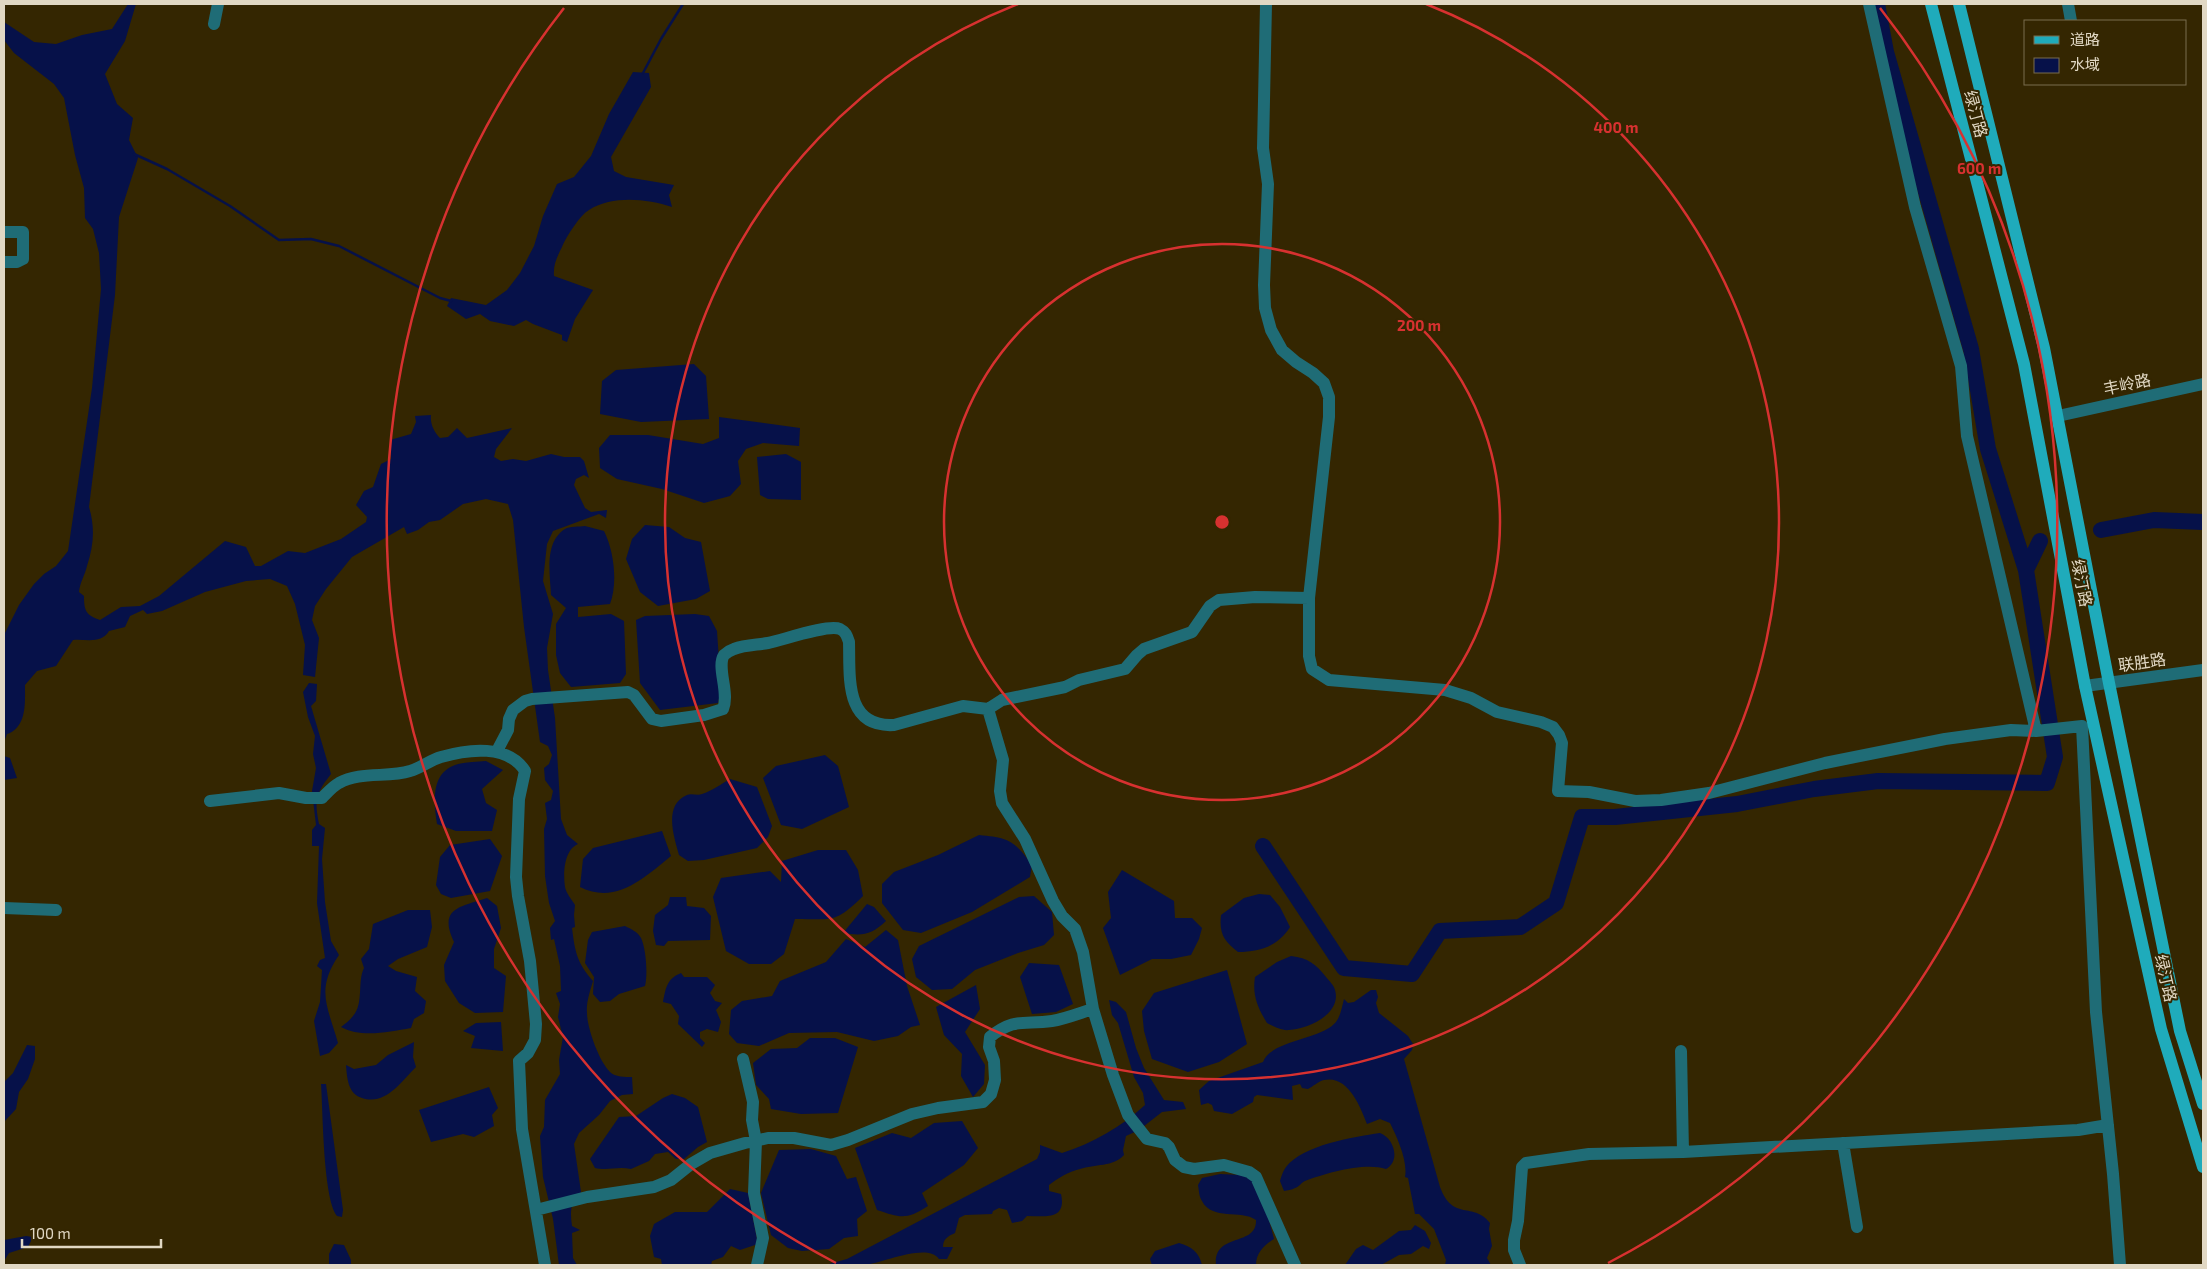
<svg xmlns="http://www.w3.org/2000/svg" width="2207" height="1269" font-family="'Exo 2','Noto Sans SC',sans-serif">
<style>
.water{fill:#061149}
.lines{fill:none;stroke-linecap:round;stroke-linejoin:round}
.stream{stroke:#061149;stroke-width:2.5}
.river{stroke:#061149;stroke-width:16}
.minor{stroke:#1f6c76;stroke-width:12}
.major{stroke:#1fabbb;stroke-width:12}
.ring{fill:none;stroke:#d73130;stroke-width:2.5}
.labels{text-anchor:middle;stroke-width:4;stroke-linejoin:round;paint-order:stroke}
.street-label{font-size:16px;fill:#e1d8c4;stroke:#342601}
.centre{fill:#d73130;stroke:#342601;stroke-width:2.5}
.ring-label{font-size:15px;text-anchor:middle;font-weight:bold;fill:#d73130;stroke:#342601;stroke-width:4;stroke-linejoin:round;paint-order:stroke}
</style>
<rect width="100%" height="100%" fill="#342601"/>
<path class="water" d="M128,4H136L125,41L105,74L117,104L133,118L129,140L138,158L119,217L115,295L89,507C95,527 94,545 87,566C85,575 80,582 79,592L84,596C84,611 86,615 100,620L121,607L140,606L159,596L225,541L246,547L255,566H261L288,551L305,553L341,539L366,522L367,517L356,505L364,491L373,487L381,464L391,459L390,440L411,434L416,422L415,416L431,415C430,424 434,432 440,438L448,437L457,428L467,438L512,428L496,449L494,457L501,461L513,459L526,461L551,454L564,457H580L584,461L589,478L584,475L576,479L574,485L585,508L591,512L607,510L606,518L599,514L553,531L547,544L543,581L553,614L547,648L548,670L555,718L561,819L567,835L578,844C564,850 563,873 565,887C566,893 572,900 575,905L574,915L575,927L572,928C575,952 577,963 593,981C590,991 586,1003 587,1013C587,1028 599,1061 610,1072C615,1077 625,1077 632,1077L633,1094L622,1095L610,1101L599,1115L579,1133L574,1144L581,1192C570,1202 570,1212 572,1226L580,1230L572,1233L573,1258L577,1265H559L553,1219L543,1177L540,1136L544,1127L545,1100L560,1074L559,1060L563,1037L558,1017L560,1004L556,993L561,991L560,966L554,939L551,940L550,928L555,921L549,903L545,876L544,829L547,819L545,803L551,800L553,791L545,780L544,768L549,764L552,755L548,746L540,742L524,627L513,520L508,504L486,499L463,504L440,520L429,522L418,530L407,534L404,527L352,557L326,589L315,606L312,620L319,638L315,677L303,675L305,645L295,604L287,586L270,579L246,581L205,592L162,611L147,614L143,610L130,616L125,627L109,631C101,644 88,639 73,640L56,666L37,671L25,685C25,703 27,727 7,734L4,742V635L19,605L34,584L44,574L56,566L68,551L92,388L101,289L99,253L93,229L85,218L84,188L75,155L64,98L54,84L14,53L4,40V22L34,42L56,44L82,35L112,29Z
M633,72L649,73L651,87L611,157L614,171L626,177L674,185L669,195L672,207C647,199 613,195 589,210C580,215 566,237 562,247C557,257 553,265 554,276L593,290L575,319L567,342L562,340V335L533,324L526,320L514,326L490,321L480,314L466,319L447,306L451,298L486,305L507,290L520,273L534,246L543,216L557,184L574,177L591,156L609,114Z
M694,364L706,376L709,419L641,422L600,414L602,381L616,370Z
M719,417L800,428L799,446L763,443L746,449L738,461L741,484L730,496L704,503L662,489L617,479L600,468L599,448L610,435H648L703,444L719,438Z
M786,454L801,462V500L768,499L760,495L757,457Z
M645,525L669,527L685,538L701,542L710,591L696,599L658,606L640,592L626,559L632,539Z
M585,526L604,531C614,551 618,583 610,604L578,607V617L611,614L624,621L626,674L620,683L571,687L560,673L556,655V624L566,608L551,595C550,574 544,542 565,529C570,526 579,527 585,526Z
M695,614L709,616L717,631L721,690L718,703L660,710L640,683L636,620L645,616Z
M309,683L317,684L316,701L311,706L331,774C316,793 314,800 319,824L325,828L322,859L325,902L331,941L339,955C315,990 328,1007 338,1043L329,1053L320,1056L314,1021L320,1002L322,970L317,966L320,960L325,958L317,903L319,846H312V830L316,825L312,791L316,768L313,754L315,736L308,717L303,692Z
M825,755L838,766L849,807L802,829L781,825L763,778L776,766Z
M4,756L10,758L17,778L4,780Z
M486,761L503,770L482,789L486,803L497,810L492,831H456L437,824C434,804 430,774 455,765C464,762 476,762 486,761Z
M730,779L757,787L772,826L768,837L757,848L704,860L688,861L679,855C674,837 663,805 687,795C691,793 698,796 702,794C712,791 721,784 730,779Z
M662,831L671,856C644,878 616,905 580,887L583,859L593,848Z
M979,835C1009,838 1014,840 1032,865L1030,877L972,912L921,933L903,930L882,903V884L894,872L938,855Z
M490,839L502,856L490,891L451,898L441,894L436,885L440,857L450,845Z
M818,850H846L858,870L863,896C835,924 832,919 795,919L784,954L771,964H749L726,951L713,897L721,878L770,871L781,882L782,861Z
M1122,870L1174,901L1175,918H1192L1202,928L1199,939L1191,955L1171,959H1152L1120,975L1103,928L1111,918L1108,892Z
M1259,894L1270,895L1280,907L1290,927C1278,946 1260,952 1238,952C1224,941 1219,934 1221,915L1244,898Z
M1034,896L1052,912L1054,935L1044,945L1018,953L975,970L952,989L932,990L916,977L912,959L919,946L1019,897Z
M670,897H686L687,906L704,908L711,916L710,940L668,941L664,946L656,945L653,931L655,915L668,905Z
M487,898L497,906L501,928L494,949V968L506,976L503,1012L475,1013L459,1003L445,981L444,965L454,942C438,908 460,907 487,898Z
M867,904L874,907L886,921C871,935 863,936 843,933Z
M408,910H430L432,927L427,947L398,959L388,966L396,971L417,977L415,991L426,1001L424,1013L414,1019L411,1028C388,1032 361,1038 341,1027C345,1024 350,1020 353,1016C364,1003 357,982 364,968L361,959L369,949L373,924Z
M625,926C631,929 638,932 641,938C646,948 648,975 645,986L619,994L610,1001L600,1002L593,994L594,977L585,963L588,940L592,932Z
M886,930L898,940L907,986L920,1025L911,1027L898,1036L874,1041L837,1032L789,1033L759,1046L737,1043L729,1034L731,1010L742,1001L772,996L780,981L826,962L846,939L865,947Z
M1291,956C1308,958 1316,964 1326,977C1329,981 1334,985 1335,990C1342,1014 1308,1029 1289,1030C1282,1031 1273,1026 1267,1023C1258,1008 1252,995 1255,977L1277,962Z
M1029,963L1059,965L1073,1004L1056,1012L1032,1014L1020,977Z
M1227,970L1247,1044L1219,1062L1188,1072L1152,1059L1144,1031L1142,1011L1154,993Z
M681,973L684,977H707L715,985L710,993L715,1001L722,1003L716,1010L721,1022L718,1032L707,1029L700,1032V1038L705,1043L702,1047L678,1024L679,1016L671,1004L663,1002C666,987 667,979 681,973Z
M976,985L980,1009L965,1032L985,1065L984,1084L973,1097L961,1076L962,1054L944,1035L936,1007Z
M1371,990H1376L1378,997L1376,1003L1379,1013L1408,1036L1413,1044L1412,1050L1404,1059L1440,1187C1453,1222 1473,1201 1490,1223L1489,1229L1492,1246L1487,1258L1491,1265H1445L1446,1260L1434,1229L1419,1214H1415L1408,1178L1405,1177C1408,1161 1397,1137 1390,1123L1380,1119L1367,1124C1360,1106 1348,1075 1324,1080C1319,1081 1312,1087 1308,1089L1302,1088L1300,1084L1292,1086L1293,1100L1257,1095L1254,1097L1253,1102L1232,1114L1214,1111L1212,1105L1208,1103L1201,1105L1199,1090L1209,1081L1263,1062C1272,1040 1318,1040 1334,1024C1340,1019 1342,1007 1344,999L1348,1003L1354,1002Z
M1109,1000L1116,1002L1126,1012L1136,1048L1144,1068L1164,1100L1183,1102L1186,1109L1162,1112L1139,1130L1126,1136L1123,1150L1124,1155C1114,1167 1094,1164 1080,1169C1068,1172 1058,1178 1049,1185V1191L1061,1194C1067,1221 1044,1216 1027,1216L1022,1221L1012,1223L1007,1210L999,1208L993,1211L992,1214L965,1215L959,1218L955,1233C948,1236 943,1239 943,1247H953L947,1259H939C927,1242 881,1264 864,1265C851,1266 838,1265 825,1265L847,1259L1037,1159L1040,1152V1145L1062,1153C1093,1143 1121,1127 1145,1105L1143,1093L1134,1077L1118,1023L1112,1015Z
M501,1022L503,1051L471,1048L475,1036L463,1031L476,1023Z
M810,1038H835L858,1047L838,1113L801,1114L771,1109L769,1099L756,1085L753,1063L771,1049L797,1048Z
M414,1042L413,1057L416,1067C401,1082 385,1106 362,1098C348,1094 347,1078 346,1065L354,1069L376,1065L388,1055Z
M27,1045L35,1046V1059L28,1079L19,1092L16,1109L4,1122V1082L13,1073Z
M321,1084H326L343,1210L342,1217L337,1216C323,1198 323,1111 321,1084Z
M489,1087L498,1108L492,1115L494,1126L474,1137L463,1134L431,1142L419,1110Z
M672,1094L685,1098L698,1107L707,1142L698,1147L684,1159H676L668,1152L655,1154L649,1161L631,1169C618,1166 608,1171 595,1168L590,1159L619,1117L636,1116L663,1098Z
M962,1121L978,1148L964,1165L922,1193L928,1206C906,1220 901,1218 877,1210L855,1148L892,1133L911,1138L934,1123Z
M1380,1133C1394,1138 1401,1161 1386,1169C1365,1162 1326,1173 1305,1181C1301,1183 1299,1187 1295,1188C1292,1190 1287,1190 1284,1191L1280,1181C1281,1177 1283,1171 1286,1167C1303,1145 1353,1137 1380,1133Z
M811,1149L836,1156L847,1179L856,1177L867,1211L857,1219L858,1236L844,1238L829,1249L802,1251L788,1248L771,1235L761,1193L779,1150Z
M1220,1174L1241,1175L1259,1182L1274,1239C1264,1245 1256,1253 1256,1265H1216C1213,1232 1257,1247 1256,1220C1241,1209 1212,1221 1202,1201C1199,1197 1199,1190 1198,1185L1202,1178Z
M730,1189L748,1193L758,1244L740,1250L731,1246L723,1257L712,1261L711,1265H662L661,1259L654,1257L650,1236L654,1224L675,1212H707Z
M1415,1225L1425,1231L1431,1243L1429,1249L1423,1246L1411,1254L1399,1255L1381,1265H1345L1356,1249L1363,1245L1373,1250L1399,1231L1411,1230Z
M26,1236L33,1237L28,1247L9,1253L4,1261V1240Z
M1179,1243C1192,1247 1199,1252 1202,1265H1152L1150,1259L1155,1251Z
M334,1244L344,1245L351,1260V1265H329V1254Z"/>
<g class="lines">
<path class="stream" d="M643,73L661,39L683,4
M134,154L167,169L230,206L279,240L311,239L339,246L440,298L451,301"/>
<path class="river" d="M1877,4L1886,52L1971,349L1988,449L2026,570
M2101,530L2154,520L2203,522
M1263,846L1344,968L1412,974L1440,931L1520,927L1556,903L1582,817H1615L1737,804L1814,789L1878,781L2047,783L2055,757L2026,570L2040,541"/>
<path class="minor" d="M1266,4L1263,148L1268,184L1264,285L1265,308L1271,330L1282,350L1296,362L1313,373L1324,383L1329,397V417L1309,598V656L1312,669L1329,680L1445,690L1471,698L1497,712L1541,722L1553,727L1559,735L1562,743L1558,791L1589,792L1635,801L1661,800L1709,793L1825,763L1945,739L2011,730L2036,731L2082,726L2096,1012L2113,1174L2120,1265
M1869,4L1915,207L1961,366L1967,436L2036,731
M2068,4L2071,21
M214,24L218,4
M4,232H23V259L17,262H4
M2058,416L2203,384
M2085,686L2203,670
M988,709L1003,760L1000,791L1002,803L1025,839L1053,901L1062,916L1075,929L1083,952L1093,1009L1113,1075L1128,1115L1147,1139L1165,1143L1169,1147L1175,1160L1184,1167L1194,1169L1224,1165L1249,1172L1256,1177L1295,1265
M497,751L508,730L509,719L513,710L525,701L532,699L628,692L634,695L652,719L661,721L704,715L723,709C730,693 716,667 724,655C726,653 731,650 734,649C745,645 757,645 768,643C783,640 828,624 840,629C846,632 847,636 849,642C850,676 844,728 894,725L963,706L988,709L1002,700L1065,687L1079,680L1125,669L1137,655L1144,649L1192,632L1210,606L1219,600L1255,597L1309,598
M210,801L279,793L306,798H322C327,793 333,786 339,783C360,771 388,778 410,771C421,768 430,760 441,757C468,749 508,744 525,771L519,799L516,877L518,896L530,961L536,1024L535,1040L528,1053L519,1061L522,1129L545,1265
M4,908L56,910
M1681,1051L1683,1152
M743,1059L753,1102L752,1120L756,1141L754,1193L763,1238L757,1265
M1843,1143L1857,1227
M536,1210L587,1197L654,1187L671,1180L691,1164L710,1153L745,1143L768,1138H794L831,1145L848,1140L912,1114L938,1108L983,1102L991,1094L995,1080L994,1061L989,1047L990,1037C1015,1017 1024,1025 1052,1021C1065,1019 1080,1013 1093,1009
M1520,1265L1514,1250V1240L1518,1221L1522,1167L1526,1163L1589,1154L1683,1152L2078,1130L2108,1125"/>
<path class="major" d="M1931,4L2024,364L2085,686L2161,1029L2203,1167
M1959,4L2044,348L2109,683L2180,1031L2203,1104"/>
</g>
<g class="ring">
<circle cx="1222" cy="522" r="278"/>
<path d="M1426 4A557 557 0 1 1 1018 4"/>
<path d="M836 1263A835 835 0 0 1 564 8M1880 8A835 835 0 0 1 1608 1263"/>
</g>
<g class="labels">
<g class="street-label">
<text transform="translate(1976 114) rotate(75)" y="6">绿汀路</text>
<text transform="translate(2127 384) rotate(-12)" y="6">丰岭路</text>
<text transform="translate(2082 583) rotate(79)" y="6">绿汀路</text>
<text transform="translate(2142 662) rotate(-8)" y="6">联胜路</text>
<text transform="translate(2166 978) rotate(77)" y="6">绿汀路</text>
</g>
</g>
<circle cx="1222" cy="522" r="8" class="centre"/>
<g class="ring-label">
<text x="1616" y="133">400 m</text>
<text x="1979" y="174">600 m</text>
<text x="1419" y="331">200 m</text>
</g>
<rect width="2207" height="1269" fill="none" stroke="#e1d8c4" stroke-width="10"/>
<rect x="2024" y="20" width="162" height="65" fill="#342601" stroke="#796d4f"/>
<rect x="2034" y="36" width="25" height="8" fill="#1fabbb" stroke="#796d4f"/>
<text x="2070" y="45" font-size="15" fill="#e1d8c4">道路</text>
<rect x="2034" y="58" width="25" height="15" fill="#061149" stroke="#796d4f"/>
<text x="2070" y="70" font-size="15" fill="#e1d8c4">水域</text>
<path d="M22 1239v8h139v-8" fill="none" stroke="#e1d8c4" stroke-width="2.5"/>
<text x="30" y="1239" font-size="15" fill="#e1d8c4" stroke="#342601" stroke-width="4" paint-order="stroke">100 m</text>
</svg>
